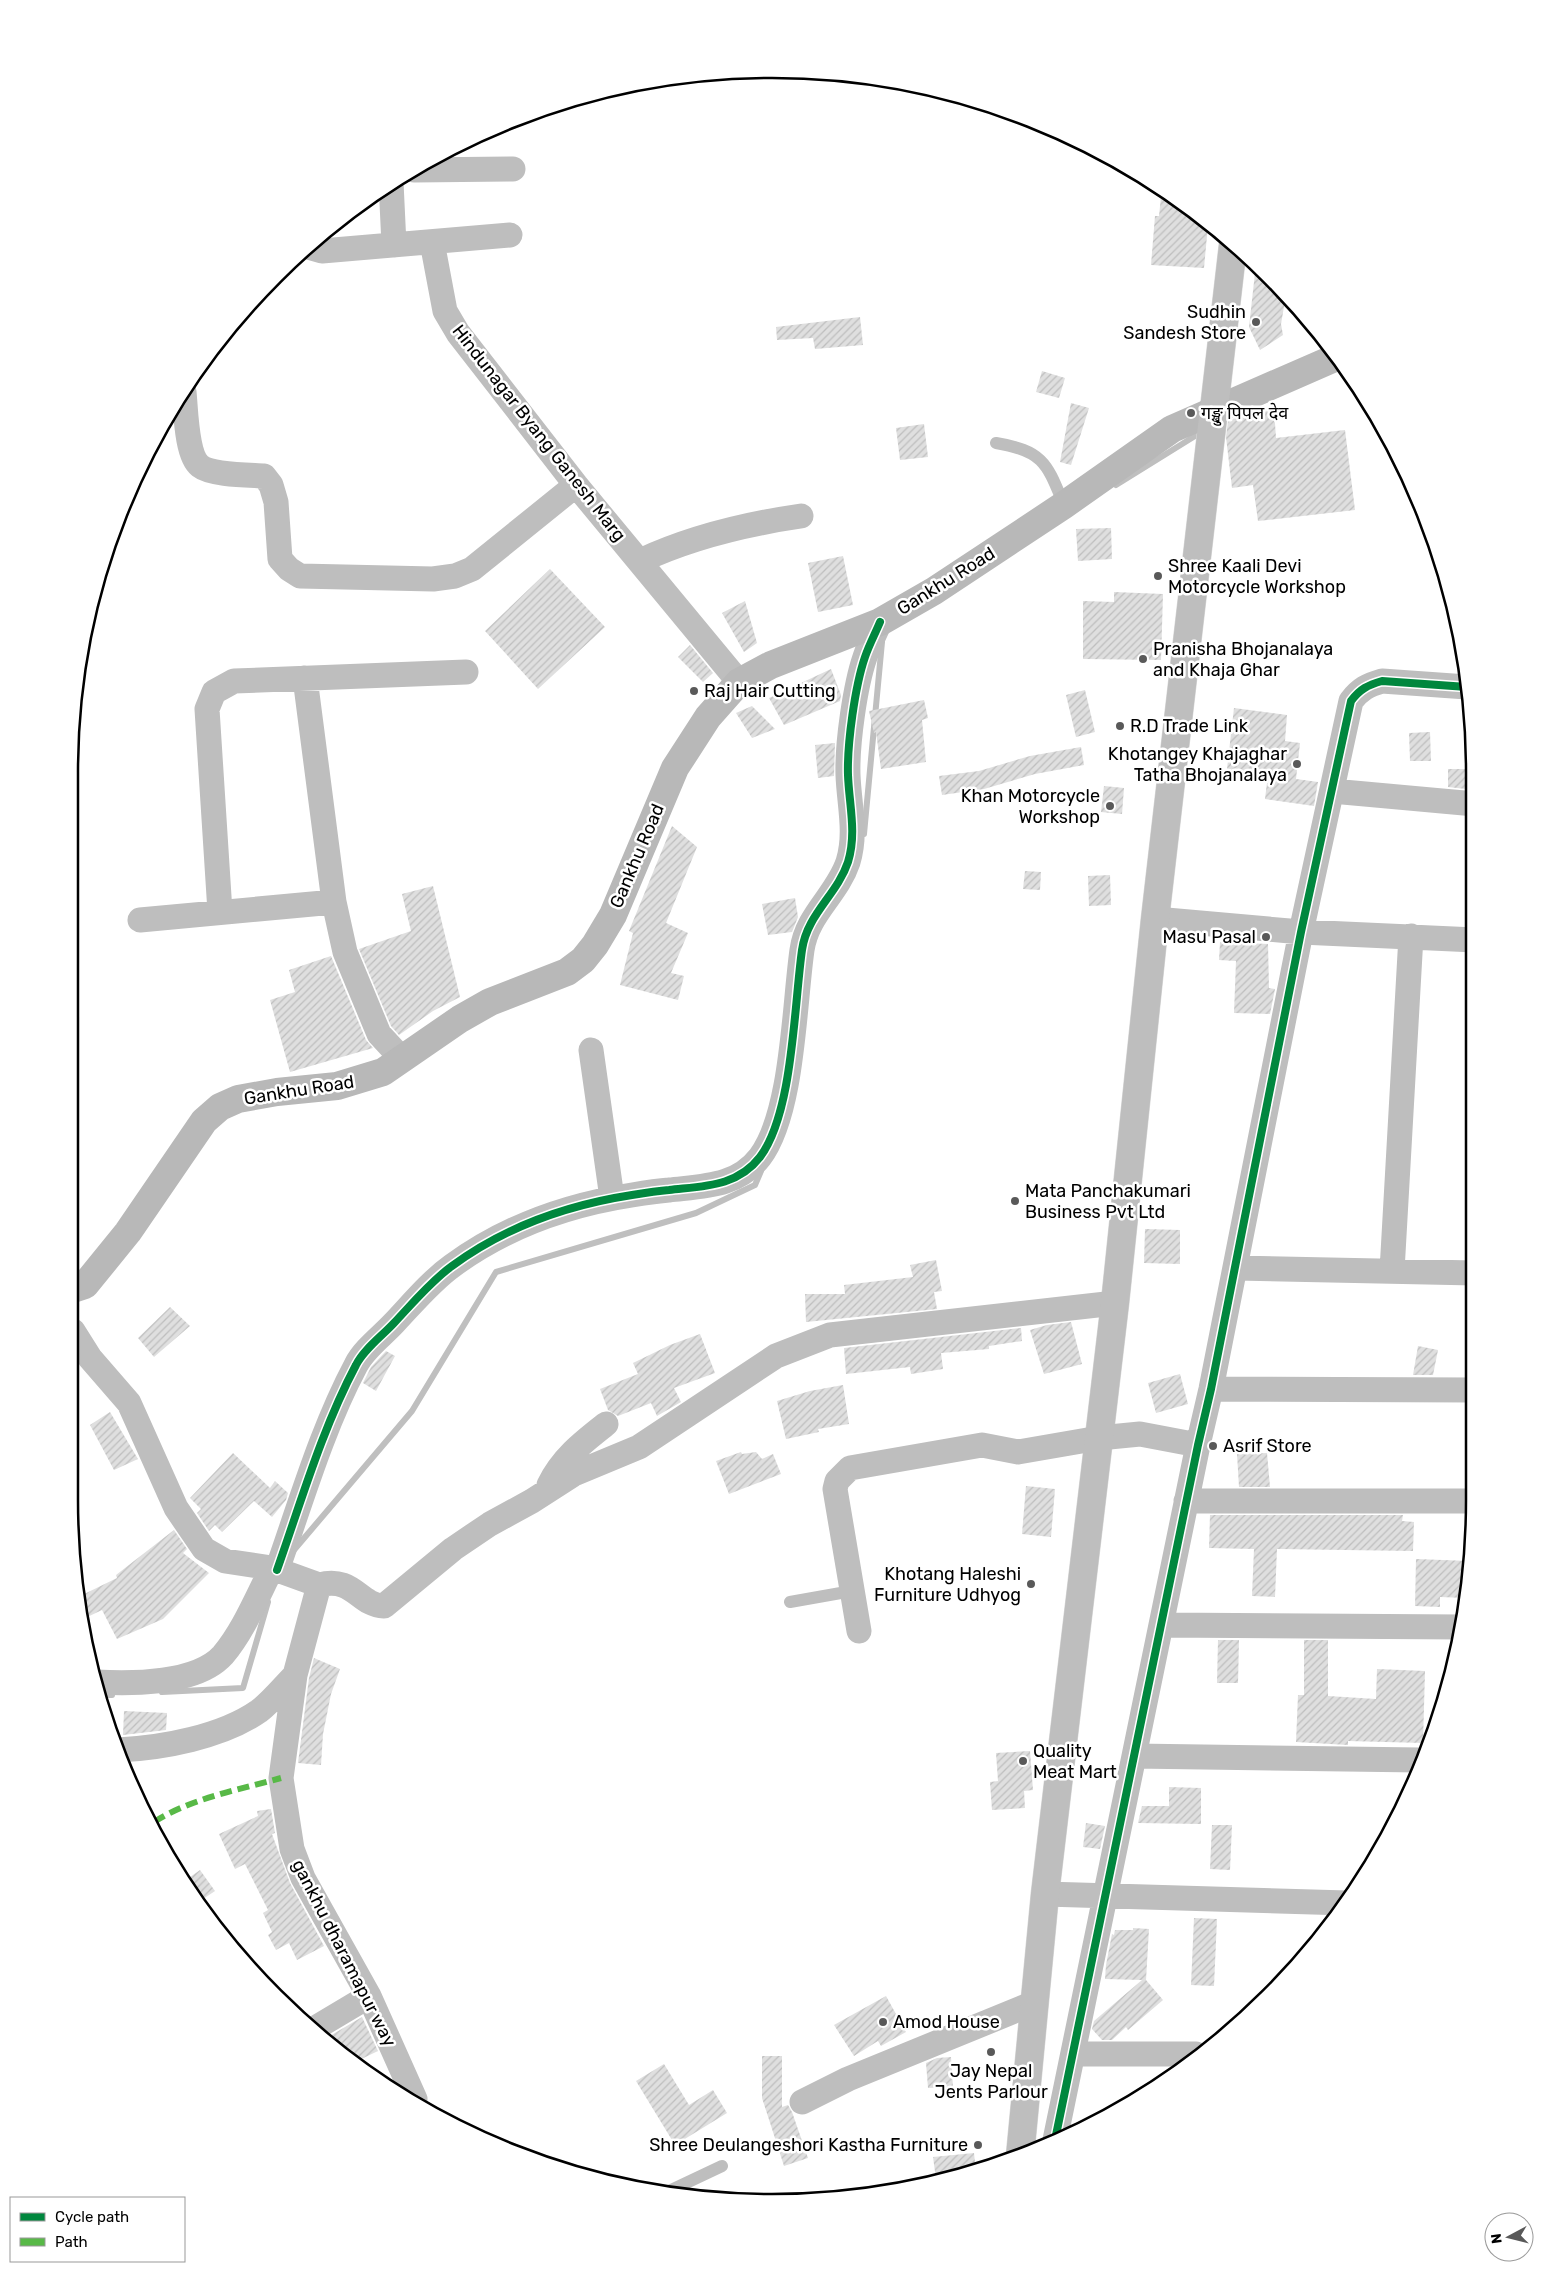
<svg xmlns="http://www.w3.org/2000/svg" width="1544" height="2272" font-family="Rubik,'Noto Sans Devanagari',sans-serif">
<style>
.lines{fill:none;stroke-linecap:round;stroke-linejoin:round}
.stream{stroke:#bfbfbf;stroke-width:6}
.building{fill:url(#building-hatch)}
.primary-casing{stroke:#dbdbdb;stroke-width:29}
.service{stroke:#bebebe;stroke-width:12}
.minor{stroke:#bebebe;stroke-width:25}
.secondary{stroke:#b8b8b8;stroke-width:28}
.primary{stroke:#bebebe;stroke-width:28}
.quiet{stroke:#58b947;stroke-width:6;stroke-dasharray:12 6;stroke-linecap:butt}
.cycleway-casing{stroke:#fff;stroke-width:11}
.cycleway{stroke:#00873e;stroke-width:8}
.poi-dot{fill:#595959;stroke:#fff;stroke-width:2}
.labels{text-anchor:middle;stroke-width:5;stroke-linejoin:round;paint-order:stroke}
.poi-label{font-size:18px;fill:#000;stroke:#fff;text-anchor:start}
.street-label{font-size:18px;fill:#000;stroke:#fff}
.rim{fill:none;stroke:#000;stroke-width:2.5}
</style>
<defs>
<pattern id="building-hatch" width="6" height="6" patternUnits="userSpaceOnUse" patternTransform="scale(1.25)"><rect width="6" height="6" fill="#dfdfdf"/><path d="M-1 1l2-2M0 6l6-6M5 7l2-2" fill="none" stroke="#bebebe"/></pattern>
</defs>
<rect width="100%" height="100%" fill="#fff"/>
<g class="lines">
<path class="stream" d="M1116,485L1203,431
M864,834L882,642
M294,1550L412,1411L496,1272L696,1213L755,1185L761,1171
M162,1692L243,1688L268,1602
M99,1695H112"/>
</g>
<path class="building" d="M1162,187L1208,225L1204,268L1151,265L1155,216H1159Z
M1256,264L1269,275L1286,295L1281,324L1283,335L1260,350L1249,327Z
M860,317L863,345L815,349L813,338L777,340L776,327Z
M1042,371L1065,378L1059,398L1036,392Z
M1071,403L1089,408L1071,465L1060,462Z
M1274,409L1276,438L1345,430L1355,510L1258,521L1253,485L1232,488L1226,437L1228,421L1252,411Z
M924,424L928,457L900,460L896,428Z
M1111,528L1112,559L1078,561L1076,529Z
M843,556L853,605L818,612L808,563Z
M550,569L605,627L538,689L485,631Z
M1114,592L1163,594L1161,660L1083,659V601L1114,602Z
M745,601L757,643L744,652L722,613Z
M690,645L713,673L703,682L678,657Z
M831,669L841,695L840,701L784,725L769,698Z
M1085,690L1095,732L1076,737L1066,695Z
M924,700L928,718L922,720L926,762L881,769L876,732L874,733L869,711Z
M752,706L775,729L752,738L736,713Z
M1234,708L1287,715L1285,741L1300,743L1296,779L1318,782L1314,806L1265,799L1268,774L1227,769Z
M1430,732L1431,761H1410L1409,733Z
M835,743L834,776L818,778L815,745Z
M1081,747L1084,765L1035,774L984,789L942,795L939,776L979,771L1030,756Z
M1448,769H1475V790L1448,787Z
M1104,786L1124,788L1122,814L1101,812Z
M672,826L697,847L666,923L688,933L671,973L684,976L678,1000L620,985L633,933L629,931Z
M1025,871L1041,872L1040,890L1023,889Z
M1110,875L1111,905L1089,906L1088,876Z
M433,886L460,997L433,1011L399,1035L391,1026L359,949L411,931L402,894Z
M795,898L798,917L792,932L768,935L762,904Z
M1220,942L1268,944L1269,988L1275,989L1270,1014L1234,1013L1236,961L1219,960Z
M331,956L366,1040L373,1048L290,1072L270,1000L295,992L289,970Z
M1145,1229L1180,1230V1264L1144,1263Z
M936,1260L942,1291L934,1292L937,1309L806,1322L805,1294H845L844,1285L913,1277L910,1265Z
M170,1307L190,1326L154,1357L138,1338Z
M1071,1322L1082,1364L1044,1374L1030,1330L1047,1325Z
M1021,1328L1022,1341L989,1346V1349L941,1353L943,1369L911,1374L910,1367L846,1374L844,1348Z
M700,1334L715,1373L674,1388L681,1402L657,1416L651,1403L618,1416L608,1410L600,1389L638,1374L633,1363L670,1345Z
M1418,1346L1438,1350L1433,1375H1413Z
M386,1351L395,1356L376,1391L363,1383L371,1367Z
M1180,1374L1188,1404L1156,1413L1148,1383Z
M843,1385L849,1424L818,1429L819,1432L786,1439L777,1401L810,1391Z
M110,1412L138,1459L114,1470L90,1425Z
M741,1452L742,1454L756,1452L762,1459L773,1454L781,1474L729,1494L716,1461Z
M233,1453L270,1488L275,1481L288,1493L286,1500L272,1517L254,1501L222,1532L215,1525L209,1531L197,1513L201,1509L190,1498Z
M1267,1453L1270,1487H1239L1237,1454Z
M1026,1486L1055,1489L1051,1537L1022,1534Z
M1210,1515H1403L1402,1521L1414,1522L1413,1551L1277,1549L1275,1597L1252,1596L1254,1549L1209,1548Z
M174,1530L187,1549L183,1553L209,1573L163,1619L117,1639L102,1610L81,1620L76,1598L117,1578L116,1575Z
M1416,1559L1469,1561L1466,1598L1440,1597V1607L1415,1606Z
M1218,1640H1239L1238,1683H1217Z
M1304,1640H1328V1696L1376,1699L1377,1669L1425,1671L1423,1743L1348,1741V1745L1296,1742L1298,1695H1304Z
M314,1658L340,1669L331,1694L323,1734L321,1765L298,1763L309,1678Z
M124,1711L167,1713L166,1730L123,1735Z
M1030,1751L1033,1790L1024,1791L1025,1808L992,1810L990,1782L998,1781L996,1753Z
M1169,1787L1201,1788V1824L1138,1823L1142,1806H1169Z
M271,1809L275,1833L272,1834L290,1883L324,1946L297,1960L289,1943L276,1950L268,1935L272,1932L263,1913L268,1910L245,1864L235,1869L219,1834L258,1816L257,1811Z
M1086,1823L1105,1826L1100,1849L1083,1847Z
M1212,1825H1232L1230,1870L1210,1869Z
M200,1870L215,1891L197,1903L183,1882Z
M1194,1918L1217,1919L1214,1986L1191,1985Z
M1133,1928L1149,1929L1146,1980L1163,2000L1128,2030L1126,2027L1112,2040H1102L1092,2029L1094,2021L1142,1980L1105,1979L1106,1965L1112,1934L1114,1935L1115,1930H1133Z
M886,1996L906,2032L881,2046L878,2041L854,2056L834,2025Z
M362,2017L378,2051L353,2063L323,2040Z
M762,2056H782V2107L788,2105L792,2112L808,2158L784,2166L762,2098Z
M951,2057L953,2087L928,2088L926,2063L937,2058Z
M664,2064L689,2105L713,2090L727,2113L675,2145L636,2081Z
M974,2153L976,2172L936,2179L933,2157Z"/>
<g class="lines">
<g class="primary-casing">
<path id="primary" d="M1020,2156L1045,1894L1115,1303L1155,919L1233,245"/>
</g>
<path class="service" d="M996,443C1044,451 1047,464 1064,505
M790,1602L852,1591
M667,2192L722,2166"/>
<path class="minor" d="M414,170L513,169
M391,182L394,245
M432,242L445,311L458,333L576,485L739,682
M308,247L322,251L510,235
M184,392C186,410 186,455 200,466C211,475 249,475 264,476L271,485L276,502L280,559L289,569L300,576L433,579L455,576L472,569L576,485
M640,561C691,537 746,524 801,516
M305,678L334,902L345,952L379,1034L402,1059
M1332,791L1475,804
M220,912L207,709L214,692L234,681L466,672
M1155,919L1301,932L1475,940
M140,920L334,902
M591,1050L612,1198
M1235,1268L1475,1273
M1392,1271L1411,936
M73,1331L90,1358L129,1403L176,1508L204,1549L225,1561L272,1568L319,1585L295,1675L281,1778L292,1849L303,1878L369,1996L415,2099
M1211,1389L1475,1390
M549,1485C562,1458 583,1442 606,1424
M1186,1501H1475
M277,1570C301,1502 322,1429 356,1365C364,1349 382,1336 394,1323C412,1304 431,1281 452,1266C505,1227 567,1205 632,1195C644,1193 656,1191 669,1190C703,1186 737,1187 760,1157C793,1113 794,1006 802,950C807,914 837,895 848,862C857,833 849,804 848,775C847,744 855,686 865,657C869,645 875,634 880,622
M319,1585C354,1576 358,1605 384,1606L453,1549L490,1524L532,1501L574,1474L639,1447L776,1356L830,1335L1115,1303
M1162,1625L1463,1627
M859,1631L835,1489L837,1481L850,1468L982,1445L1018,1452L1099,1438L1140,1434L1198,1445
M96,1682C132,1684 197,1684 223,1655C244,1630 257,1597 272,1568
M118,1750C162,1748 222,1737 259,1711C272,1701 283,1687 295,1675
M1134,1756L1420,1760
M1045,1894L1347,1903
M312,2030L369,1996
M1073,2054H1196
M802,2102L848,2079L1034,2003
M1055,2140L1198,1445L1211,1389L1301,932L1351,701C1360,689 1368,685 1382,681L1467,687"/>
<path class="secondary" d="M73,1289L85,1285L128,1232L204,1121L220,1107L238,1099L277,1092L337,1086L383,1072L460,1019L490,1002L567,972L583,960L595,945L613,915L675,768L708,717L739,682L771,665L880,622L934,591L1064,505L1172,429L1337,357"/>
<use href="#primary" class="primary"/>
<path class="quiet" d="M154,1822C192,1798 238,1790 281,1778"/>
<g class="cycleway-casing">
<path id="cycleway" d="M277,1570C301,1502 322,1429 356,1365C364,1349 382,1336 394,1323C412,1304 431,1281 452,1266C505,1227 567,1205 632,1195C644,1193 656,1191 669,1190C703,1186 737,1187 760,1157C793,1113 794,1006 802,950C807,914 837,895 848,862C857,833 849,804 848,775C847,744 855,686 865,657C869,645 875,634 880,622
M1055,2140L1198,1445L1211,1389L1301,932L1351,701C1360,689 1368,685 1382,681L1467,687"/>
</g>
<use href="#cycleway" class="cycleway"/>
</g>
<g class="poi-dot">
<circle cx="1256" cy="322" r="5"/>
<circle cx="1191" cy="413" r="5"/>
<circle cx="1158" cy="576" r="5"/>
<circle cx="1143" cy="659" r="5"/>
<circle cx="694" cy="691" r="5"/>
<circle cx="1120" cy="726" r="5"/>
<circle cx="1297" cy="764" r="5"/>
<circle cx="1110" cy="806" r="5"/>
<circle cx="1266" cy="937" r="5"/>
<circle cx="1015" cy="1201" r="5"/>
<circle cx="1213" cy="1446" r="5"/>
<circle cx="1031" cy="1584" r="5"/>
<circle cx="1023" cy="1761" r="5"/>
<circle cx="883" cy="2022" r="5"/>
<circle cx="991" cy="2052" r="5"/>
<circle cx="978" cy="2145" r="5"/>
</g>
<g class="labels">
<g class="poi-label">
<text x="1246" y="318" text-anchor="end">Sudhin<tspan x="1246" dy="21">Sandesh Store</tspan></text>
<text x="1201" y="419">गङ्खु पिपल देव</text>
<text x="1168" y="572">Shree Kaali Devi<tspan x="1168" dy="21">Motorcycle Workshop</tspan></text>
<text x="1153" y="655">Pranisha Bhojanalaya<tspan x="1153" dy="21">and Khaja Ghar</tspan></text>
<text x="704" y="697">Raj Hair Cutting</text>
<text x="1130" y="732">R.D Trade Link</text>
<text x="1287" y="760" text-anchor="end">Khotangey Khajaghar<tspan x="1287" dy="21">Tatha Bhojanalaya</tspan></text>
<text x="1100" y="802" text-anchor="end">Khan Motorcycle<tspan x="1100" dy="21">Workshop</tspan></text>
<text x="1256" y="943" text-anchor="end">Masu Pasal</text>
<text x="1025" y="1197">Mata Panchakumari<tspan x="1025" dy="21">Business Pvt Ltd</tspan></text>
<text x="1223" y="1452">Asrif Store</text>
<text x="1021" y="1580" text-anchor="end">Khotang Haleshi<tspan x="1021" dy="21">Furniture Udhyog</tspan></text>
<text x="1033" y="1757">Quality<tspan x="1033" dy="21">Meat Mart</tspan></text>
<text x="893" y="2028">Amod House</text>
<text x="991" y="2077" text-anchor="middle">Jay Nepal<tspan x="991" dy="21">Jents Parlour</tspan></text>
<text x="968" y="2151" text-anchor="end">Shree Deulangeshori Kastha Furniture</text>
</g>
<g class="street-label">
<text transform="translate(539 433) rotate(52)" y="6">Hindunagar Byang Ganesh Marg</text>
<text transform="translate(946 581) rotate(-32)" y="6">Gankhu Road</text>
<text transform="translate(637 856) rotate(-67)" y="6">Gankhu Road</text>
<text transform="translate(299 1090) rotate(-9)" y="6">Gankhu Road</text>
<text transform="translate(344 1953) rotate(63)" y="6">gankhu dharamapur way</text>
</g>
</g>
<path d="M0 0H1544V2272H0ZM772 78H772A694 694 0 0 1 1466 772V1500A694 694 0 0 1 772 2194H772A694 694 0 0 1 78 1500V772A694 694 0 0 1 772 78Z" fill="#fff" fill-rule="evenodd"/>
<path class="rim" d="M772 78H772A694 694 0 0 1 1466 772V1500A694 694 0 0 1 772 2194H772A694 694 0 0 1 78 1500V772A694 694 0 0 1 772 78Z"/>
<rect x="10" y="2197" width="175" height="65" fill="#ffffff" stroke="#999999"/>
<rect x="20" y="2213" width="25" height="8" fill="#00873e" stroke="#999999"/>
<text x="55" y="2222" font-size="15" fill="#000000">Cycle path</text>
<rect x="20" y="2238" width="25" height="8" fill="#58b947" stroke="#999999"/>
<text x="55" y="2247" font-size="15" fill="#000000">Path</text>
<g transform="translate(1509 2237) rotate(263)"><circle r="24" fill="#ffffff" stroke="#999999"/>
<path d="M0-4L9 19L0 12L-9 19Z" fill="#595959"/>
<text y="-8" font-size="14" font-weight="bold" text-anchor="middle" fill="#000000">N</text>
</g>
</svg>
